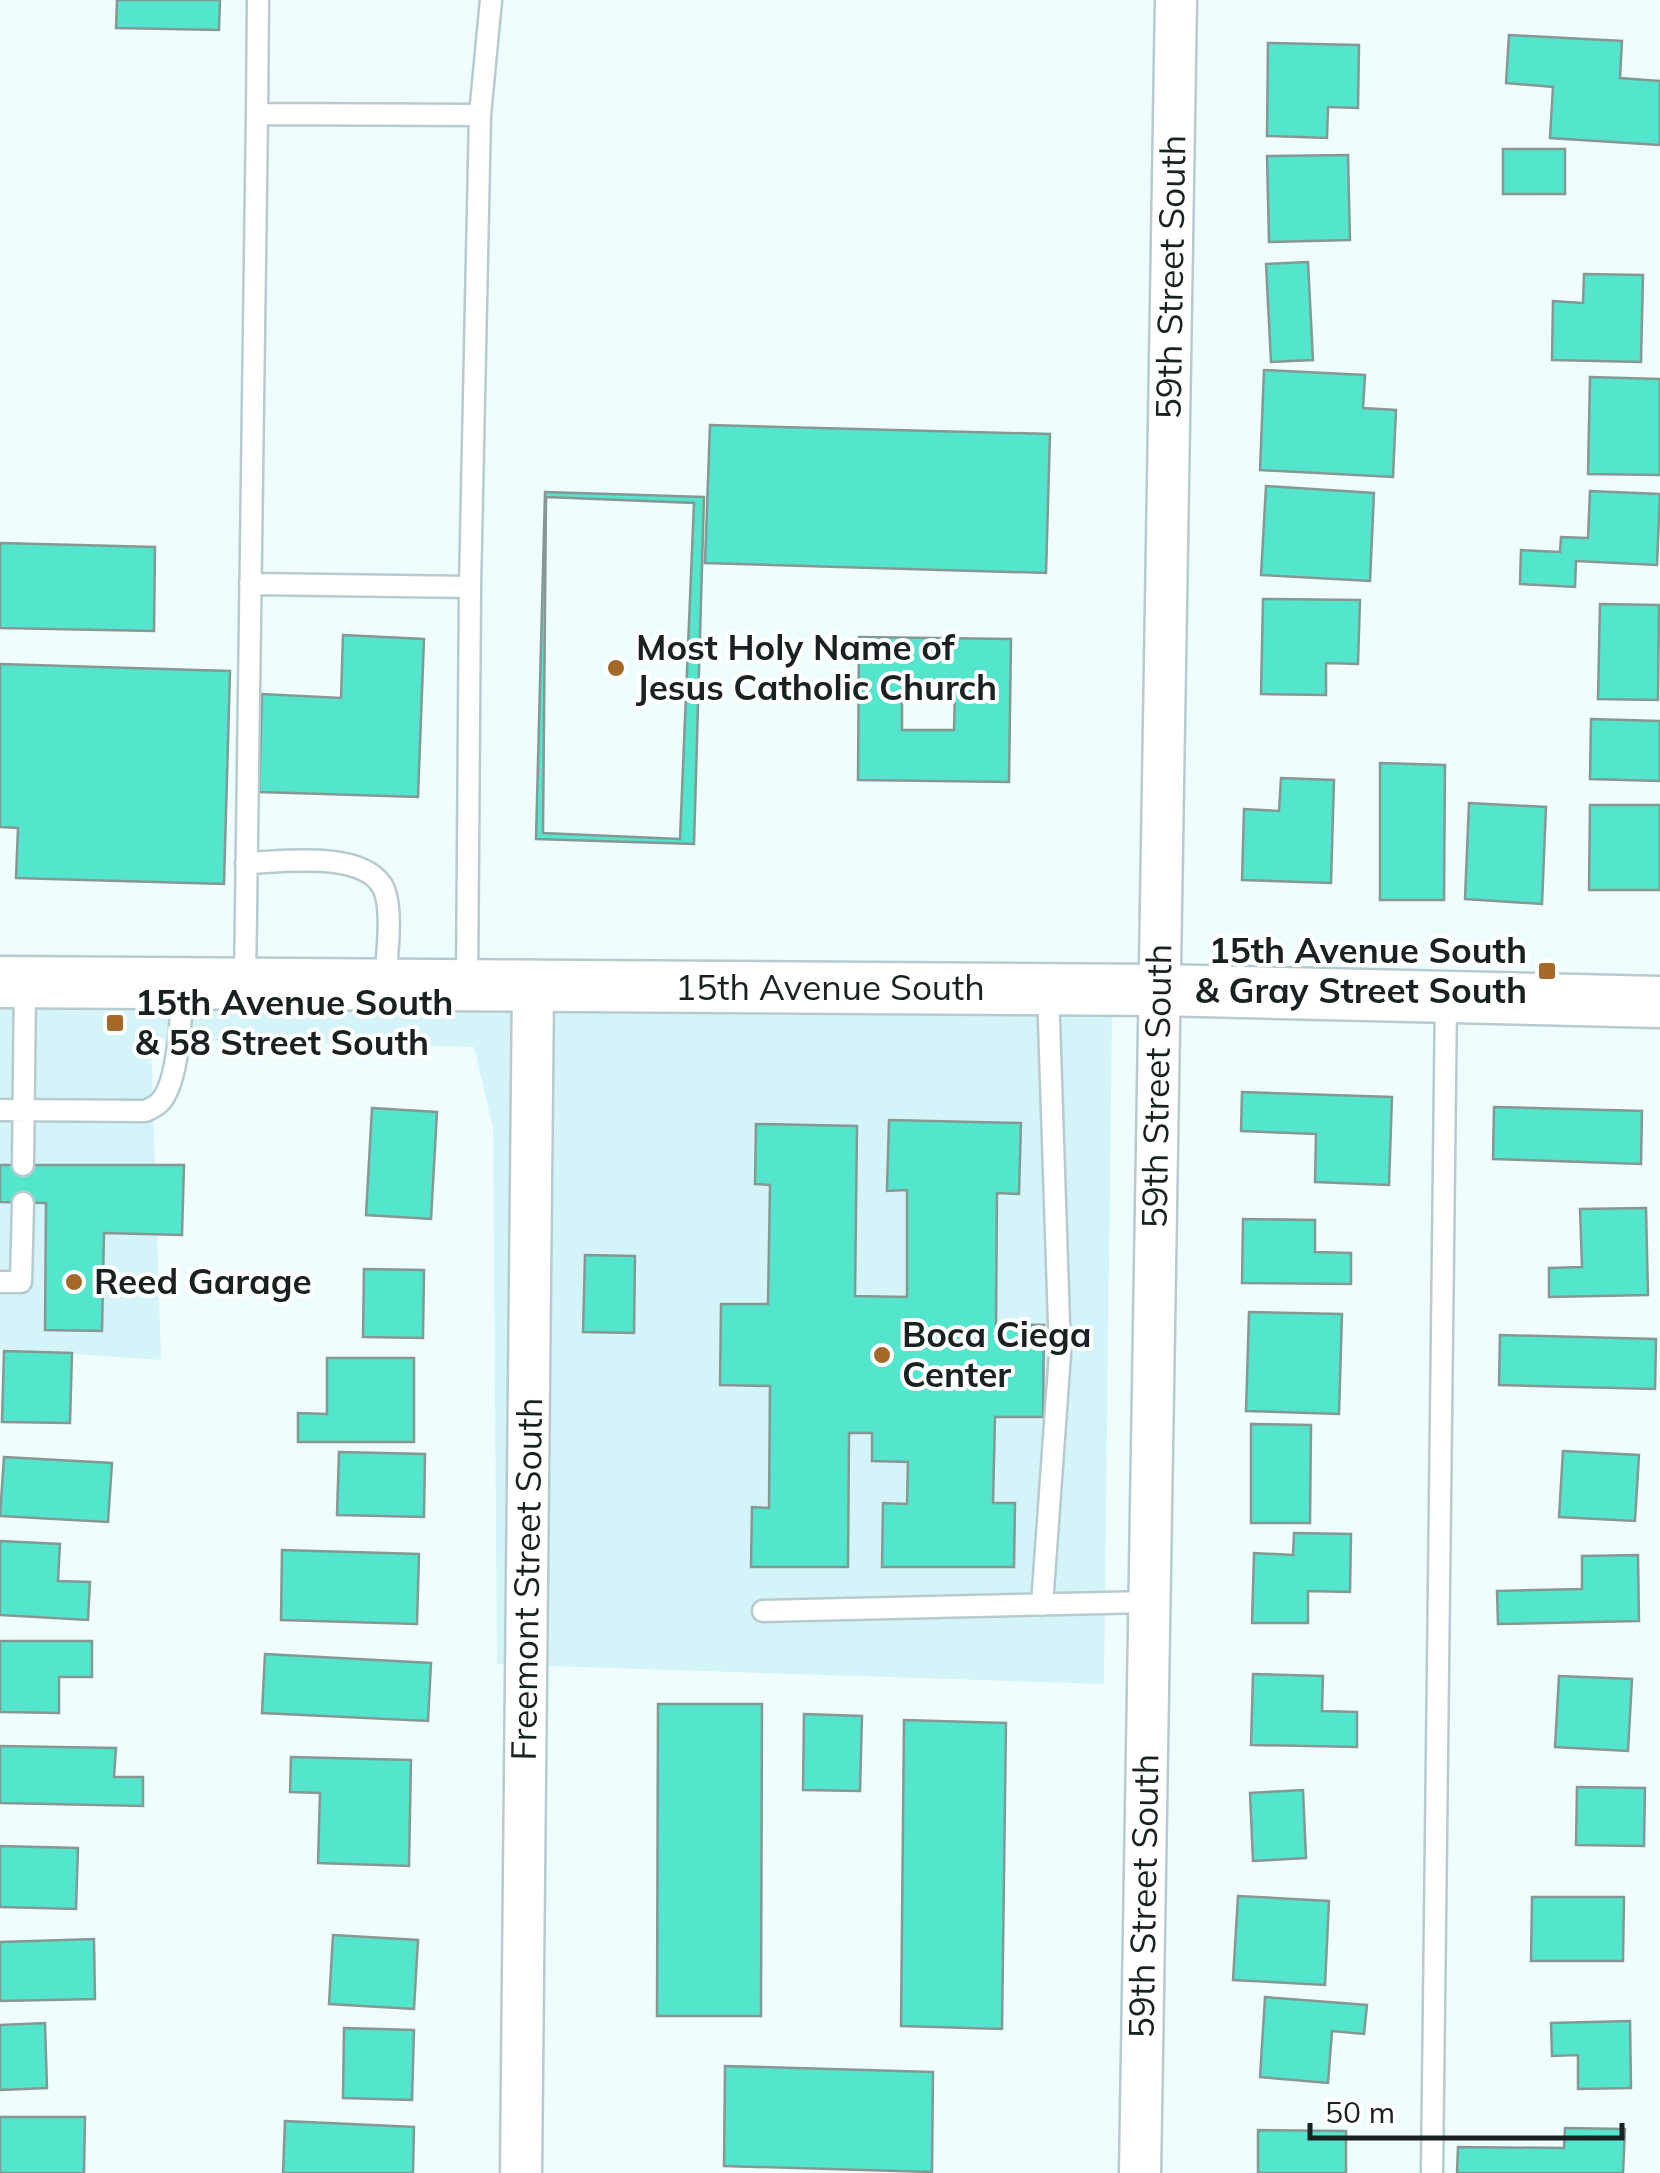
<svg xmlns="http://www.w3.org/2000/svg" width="1660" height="2173" font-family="Mulish,sans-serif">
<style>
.built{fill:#d5f4f9}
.building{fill:#53e6cc;stroke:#859894;stroke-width:2.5;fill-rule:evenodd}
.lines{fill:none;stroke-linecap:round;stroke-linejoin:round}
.service-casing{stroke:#b7cbce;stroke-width:25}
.minor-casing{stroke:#b7cbce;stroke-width:45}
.tertiary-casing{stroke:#b7cbce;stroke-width:55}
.service{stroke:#fff;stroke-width:20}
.minor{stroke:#fff;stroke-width:40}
.tertiary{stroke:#fff;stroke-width:50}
.poi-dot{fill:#a46929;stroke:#fff;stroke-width:4}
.labels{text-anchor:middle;stroke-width:8;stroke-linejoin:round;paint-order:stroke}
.street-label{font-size:35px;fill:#1a2122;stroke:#fff}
.poi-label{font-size:35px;font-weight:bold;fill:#1a2122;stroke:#fff;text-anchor:start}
</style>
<rect width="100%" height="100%" fill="#f0fdff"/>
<path class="built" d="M0,1006L511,1010L505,1664H497L493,1128L474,1047L151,1039L161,1360L0,1349Z
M555,1010L1112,1015L1104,1684L548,1666Z"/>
<path class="building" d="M117,0H220L219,30L116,28Z
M1509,35L1622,41L1620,78L1660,81V145L1550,138L1553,87L1506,83Z
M1268,43L1359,45L1358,108L1328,107L1327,138L1267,136Z
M1503,149H1565V194H1503Z
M1348,155L1350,240L1269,242L1267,156Z
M1308,262L1313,360L1271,362L1266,264Z
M1584,274L1643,275L1641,362L1552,360L1553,301L1583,303Z
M1264,370L1365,375L1363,408L1396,410L1393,477L1260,470Z
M1590,377L1660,379V475L1588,474Z
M710,425L1050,434L1046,573L705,563Z
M1266,486L1374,493L1370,581L1261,575Z
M1590,491L1660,494L1657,565L1576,561L1575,587L1520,584L1521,550L1560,552L1561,537L1588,538Z
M545,492L704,497L694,844L536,839Z
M546,497L694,503L680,839L543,833Z
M0,543L155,547L154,631L0,628Z
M1263,599L1360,600L1358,664L1326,663V695L1261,694Z
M1600,604L1659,605L1658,700L1598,699Z
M343,635L424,639L418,797L259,792L262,694L341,698Z
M859,637L1011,639L1009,782L858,780ZM902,688L955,689L954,730H902Z
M0,664L230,671L224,884L16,878L18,828L0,827Z
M1591,719L1660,721V781L1590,779Z
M1380,763L1445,765L1444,900H1380Z
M1281,778L1334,780L1331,883L1242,880L1244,809L1279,811Z
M1469,803L1546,807L1542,904L1465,899Z
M1590,805H1660V890H1589Z
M1242,1092L1392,1097L1389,1185L1315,1182L1316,1134L1241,1131Z
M1494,1107L1642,1111L1641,1164L1493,1159Z
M372,1108L437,1112L431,1219L366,1215Z
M889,1120L1021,1123L1019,1194L997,1193L996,1324L1044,1325L1043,1417H995L993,1503H1015L1014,1567H882L883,1503L907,1504L908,1462L872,1461V1433H849L848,1567H751L752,1507L769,1508L770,1386L720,1385L721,1304H768L770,1185L755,1184L756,1124L857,1126L855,1296L907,1297V1190L887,1191Z
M0,1165H184L182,1235L104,1233L102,1331L45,1330L46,1203L0,1202Z
M1646,1208L1648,1295L1549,1297V1268L1582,1267L1580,1209Z
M1243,1219L1315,1220V1252L1351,1253V1284L1242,1283Z
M585,1255L635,1256L634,1333L583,1332Z
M364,1269L424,1270L423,1338L363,1337Z
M1249,1312L1342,1314L1339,1414L1246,1411Z
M1500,1335L1656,1339L1655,1389L1499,1385Z
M4,1351L72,1353L70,1423L2,1422Z
M327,1358H414V1442H298V1413L327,1414Z
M1251,1424L1311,1425L1310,1523H1251Z
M1563,1451L1639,1455L1635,1521L1559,1517Z
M339,1452L425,1454L424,1517L337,1515Z
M4,1457L112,1463L108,1522L0,1516Z
M1294,1533L1351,1534L1350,1592L1308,1591V1623H1252L1254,1553L1293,1555Z
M0,1541L60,1544L58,1581L90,1582L88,1620L0,1615Z
M282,1550L419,1554L417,1624L281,1620Z
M1638,1555L1639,1621L1498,1624L1497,1591L1582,1589V1556Z
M0,1641H92V1677H59V1713L0,1712Z
M265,1654L431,1663L428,1721L262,1713Z
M1253,1674L1323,1676L1322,1711L1357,1712V1747L1251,1745Z
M1559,1676L1632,1679L1628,1751L1555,1747Z
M658,1704H762L761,2016H657Z
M804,1714L862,1716L860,1791L803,1790Z
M904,1720L1006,1723L1002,2029L901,2026Z
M0,1746L116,1748L114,1777H143V1806L0,1803Z
M291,1757L411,1760L409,1866L318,1863L320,1793L290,1792Z
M1577,1787L1645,1788L1644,1846L1576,1845Z
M1303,1790L1306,1858L1253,1861L1250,1793Z
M0,1846L78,1848L76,1909L0,1907Z
M1238,1896L1329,1901L1325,1985L1233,1980Z
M1532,1897H1624L1623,1961H1531Z
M333,1935L418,1940L414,2009L329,2004Z
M94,1939L95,1999L0,2001V1942Z
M1265,1997L1367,2005L1364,2034L1332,2031L1328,2083L1260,2077Z
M1630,2021L1631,2088L1578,2089V2055L1552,2056L1551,2023Z
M45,2023L47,2088L0,2090V2025Z
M344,2028L414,2030L412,2100L343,2098Z
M725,2066L933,2072L932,2172L724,2166Z
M0,2117H85L84,2173H0Z
M285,2121L414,2127L413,2173H283Z
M1565,2128L1625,2129L1623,2173H1457L1458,2147L1564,2148Z
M1258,2130L1346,2131V2173H1258Z"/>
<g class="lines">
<g class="service-casing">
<path id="service" d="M257,114L258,0
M480,115L491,0
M250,584L470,587
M246,863C282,862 358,851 381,884C395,904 386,960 385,985
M245,983L257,114L480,115L470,587L467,983
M0,1110L145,1111C149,1109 155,1107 159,1103C179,1085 182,1010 182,983
M23,1165L25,982
M0,1282H21L23,1203
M1042,1605L1060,1354L1048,990
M763,1611L1149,1602
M1432,2173L1446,997"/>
</g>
<g class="minor-casing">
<path id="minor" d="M521,2173L533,986
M1140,2173L1176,0"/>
</g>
<g class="tertiary-casing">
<path id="tertiary" d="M0,982L1159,990L1660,1002"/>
</g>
<use href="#service" class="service"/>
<use href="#minor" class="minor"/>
<use href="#tertiary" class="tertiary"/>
</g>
<g class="poi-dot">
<circle cx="616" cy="668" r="10"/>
<rect x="1537" y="961" width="20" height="20" rx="5"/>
<rect x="105" y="1013" width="20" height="20" rx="5"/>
<circle cx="74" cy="1282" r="10"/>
<circle cx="882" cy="1355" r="10"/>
</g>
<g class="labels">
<g class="street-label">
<text transform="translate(1171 277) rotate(-89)" y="12">59th Street South</text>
<text x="830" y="1000">15th Avenue South</text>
<text transform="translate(1157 1086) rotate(-89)" y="12">59th Street South</text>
<text transform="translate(527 1579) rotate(-89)" y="12">Freemont Street South</text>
<text transform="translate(1144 1896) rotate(-89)" y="12">59th Street South</text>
</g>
<g class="poi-label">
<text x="636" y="660">Most Holy Name of<tspan x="636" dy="40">Jesus Catholic Church</tspan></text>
<text x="1527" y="963" text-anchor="end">15th Avenue South<tspan x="1527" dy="40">&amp; Gray Street South</tspan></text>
<text x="135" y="1015">15th Avenue South<tspan x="135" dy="40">&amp; 58 Street South</tspan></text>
<text x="94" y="1294">Reed Garage</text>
<text x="902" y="1347">Boca Ciega<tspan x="902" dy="40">Center</tspan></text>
</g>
</g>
<path d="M1310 2123v15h312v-15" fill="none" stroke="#1a2122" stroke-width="5"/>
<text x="1325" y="2123" font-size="30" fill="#1a2122" stroke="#ffffff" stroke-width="8" paint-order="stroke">50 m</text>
</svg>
